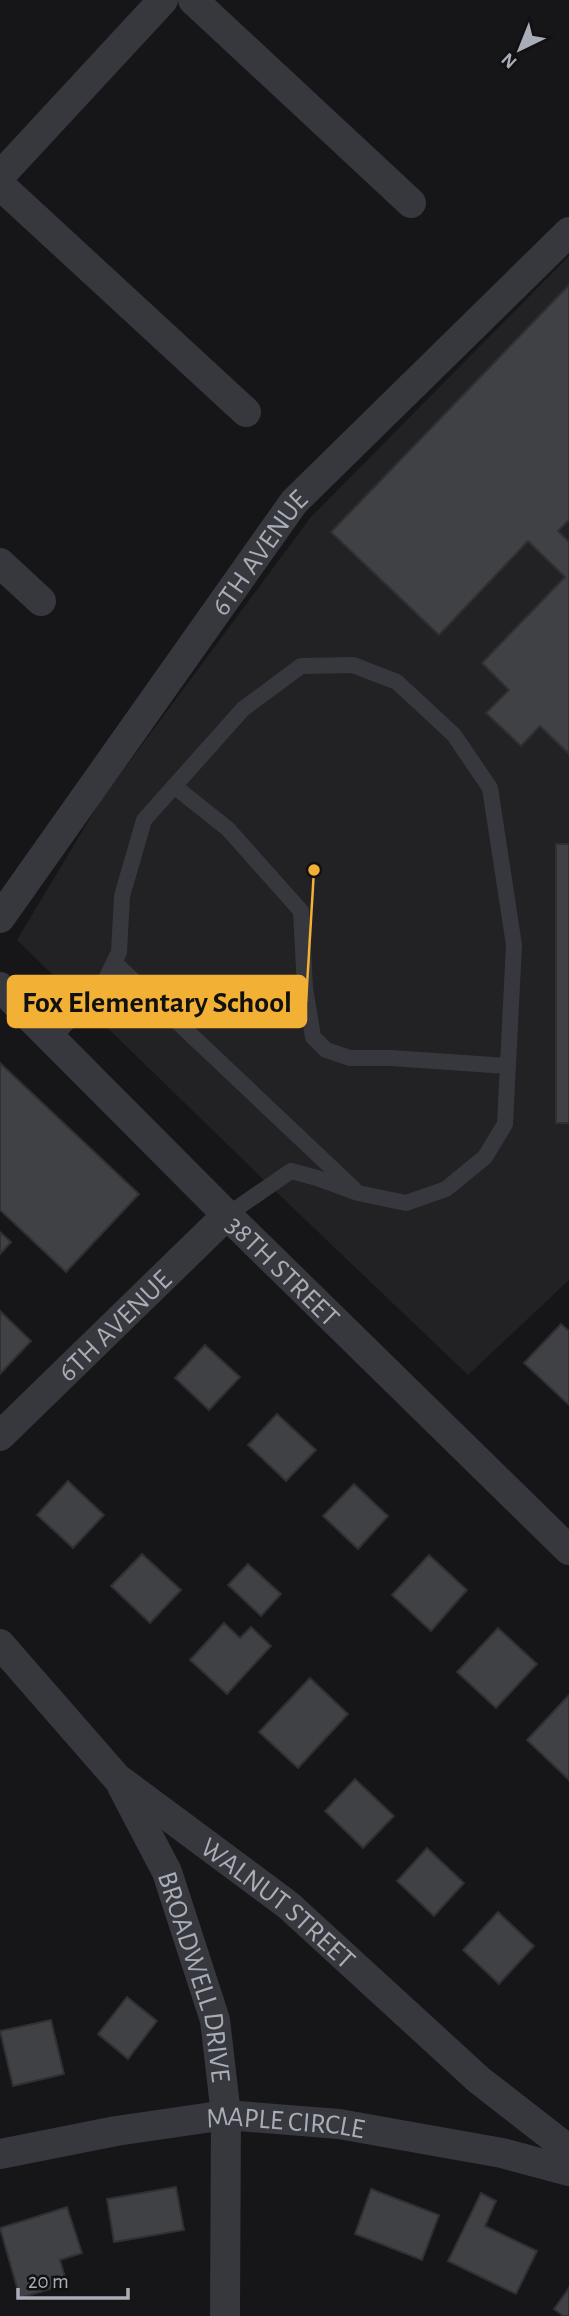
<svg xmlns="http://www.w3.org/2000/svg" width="569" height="2316" font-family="'Alegreya Sans',sans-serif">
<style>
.built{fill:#222225}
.building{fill:#404145;stroke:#303034;stroke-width:2}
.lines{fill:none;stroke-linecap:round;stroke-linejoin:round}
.lane{stroke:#37383d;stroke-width:16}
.street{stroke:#37383d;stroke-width:30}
.labels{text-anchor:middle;stroke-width:7;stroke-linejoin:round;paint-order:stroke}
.street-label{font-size:28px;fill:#a8adb8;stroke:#111113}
.leader{fill:none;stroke:#f2b134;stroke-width:2.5}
.callout-dot{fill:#f2b134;stroke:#111113;stroke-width:2.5}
.callout{fill:#f2b134;stroke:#f2b134;stroke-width:2.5}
.callout-label{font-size:30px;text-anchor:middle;font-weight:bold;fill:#111}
</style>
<rect width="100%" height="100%" fill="#161618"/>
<path class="built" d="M569,256V1280L468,1375L269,1185L17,940L101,800L311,517Z"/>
<path class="building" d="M569,285V520L558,531L569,542V754L540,726L521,746L486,713L509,690L482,663L565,577L528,541L439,635L331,532Z
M556,844H569V1123H556Z
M0,1063L139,1194L66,1272L0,1210Z
M0,1232L11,1242L0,1254Z
M0,1311L31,1341L0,1374Z
M561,1324L569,1331V1405L524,1363Z
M205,1345L240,1377L209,1410L175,1378Z
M277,1414L316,1450L286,1481L248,1445Z
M68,1481L104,1515L73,1548L37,1515Z
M354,1484L388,1516L358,1549L323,1516Z
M142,1554L181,1590L150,1623L111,1586Z
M429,1555L467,1590L431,1631L392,1595Z
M248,1564L281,1594L261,1616L228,1585Z
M224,1623L240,1638L251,1627L271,1646L227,1694L190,1660Z
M498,1628L537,1664L496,1708L457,1672Z
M310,1678L348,1714L298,1768L259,1732Z
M568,1696L569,1698V1780L527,1740Z
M355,1779L394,1816L363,1848L325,1811Z
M427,1848L464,1883L434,1916L397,1881Z
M498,1912L534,1946L499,1984L463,1950Z
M127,1997L157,2021L128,2059L98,2034Z
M51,2020L64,2074L13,2086L0,2031Z
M176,2187L184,2230L114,2242L107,2199Z
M371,2189L439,2215L422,2260L355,2234Z
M481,2193L496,2201L485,2226L537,2251L516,2294L448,2261Z
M67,2207L82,2253L60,2260L67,2284L20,2298L0,2228Z
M569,2288V2316H563L554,2309Z"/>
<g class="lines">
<path class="lane" d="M174,786L228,829L301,911L305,988L313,1037L326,1050L350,1058H391L507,1066
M114,962L354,1189
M52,1039L103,985L119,952L122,896L144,820L243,709L301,666L353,665L397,682L454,735L490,788L514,945L505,1124L485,1157L446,1189L406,1203L358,1193L317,1178L291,1171L227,1215"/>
<g class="street">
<path d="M193,0L411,203"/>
<path d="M0,176L163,0"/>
<path d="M0,185L246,412"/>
<path d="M0,563L41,601"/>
<path id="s1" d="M0,918L294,502L569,232"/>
<path id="s2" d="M0,987L227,1215L569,1550"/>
<path id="s3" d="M0,1436L227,1215"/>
<path id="s4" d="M0,1644L117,1778L288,1905L479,2080L569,2150"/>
<path id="s5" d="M122,1786L167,1872L215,2020L226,2115L225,2316"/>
<path id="s6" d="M0,2154L116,2131L226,2115L339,2124L502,2153L569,2171"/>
</g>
</g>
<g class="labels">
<g class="street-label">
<text dy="10" stroke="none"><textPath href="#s1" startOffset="448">6TH AVENUE</textPath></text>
<text dy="10" stroke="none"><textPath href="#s2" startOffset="401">38TH STREET</textPath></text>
<text dy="10" stroke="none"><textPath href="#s3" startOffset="159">6TH AVENUE</textPath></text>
<text dy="10" stroke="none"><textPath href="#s4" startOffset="382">WALNUT STREET</textPath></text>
<text dy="10" stroke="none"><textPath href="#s5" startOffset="206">BROADWELL DRIVE</textPath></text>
<text dy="10" stroke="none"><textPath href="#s6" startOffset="289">MAPLE CIRCLE</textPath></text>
</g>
</g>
<path class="leader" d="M314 870L306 1002"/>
<circle class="callout-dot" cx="314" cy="870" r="7"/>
<rect class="callout" x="8" y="976" width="298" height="51" rx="7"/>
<g class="callout-label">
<text x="157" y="1012">Fox Elementary School</text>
</g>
<g transform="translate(520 49) rotate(223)" stroke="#111113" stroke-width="5" paint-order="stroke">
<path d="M0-5L12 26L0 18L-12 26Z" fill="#a8adb8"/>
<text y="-10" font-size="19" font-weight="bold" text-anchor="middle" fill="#a8adb8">N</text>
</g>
<path d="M18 2288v10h110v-10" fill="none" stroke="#a8adb8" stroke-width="3.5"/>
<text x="28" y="2288" font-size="21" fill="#a8adb8" stroke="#111113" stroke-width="5" paint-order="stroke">20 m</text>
</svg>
